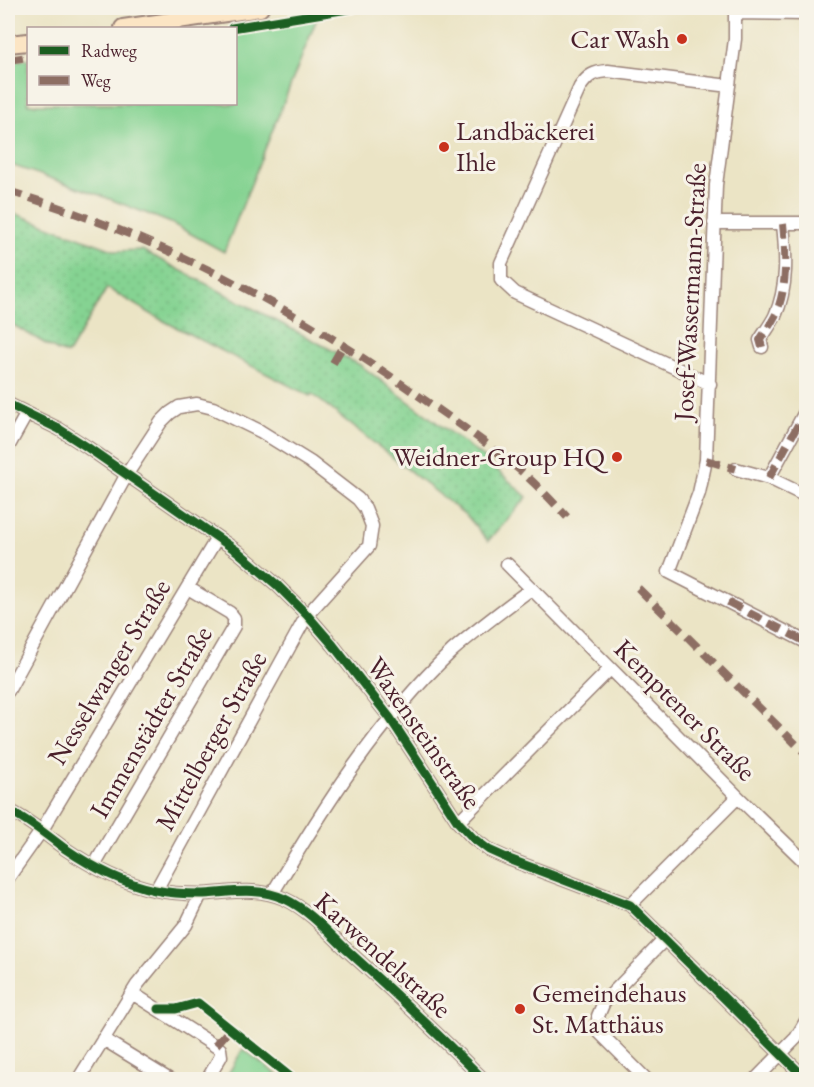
<svg xmlns="http://www.w3.org/2000/svg" width="814" height="1087" font-family="'EB Garamond',serif">
<style>
.grass{fill:#85d392;stroke:#68795e;stroke-width:1.5}
.garden{fill:url(#garden-dots);stroke:#68795e;stroke-width:1.5}
.lines{fill:none;stroke-linecap:round;stroke-linejoin:round}
.street-casing{stroke:#9a8278;stroke-width:15}
.secondary-casing{stroke:#9a8278;stroke-width:20}
.street{stroke:#fff;stroke-width:12}
.secondary{stroke:#fce5c4;stroke-width:16}
.quiet{stroke:#8d6e63;stroke-width:8;stroke-dasharray:15 8;stroke-linecap:butt}
.cycleway-casing{stroke:#f7f3e8;stroke-width:13}
.cycleway{stroke:#1b5e20;stroke-width:9}
.poi-dot{fill:#c8321e;stroke:#f7f3e8;stroke-width:2}
.labels{text-anchor:middle;stroke-width:6;stroke-linejoin:round;paint-order:stroke}
.poi-label{font-size:27px;fill:#4a1f2b;stroke:#f7f3e8;text-anchor:end}
.street-label{font-size:27px;fill:#4a1f2b;stroke:#f7f3e8}
</style>
<defs>
<pattern id="garden-dots" width="8" height="8" patternUnits="userSpaceOnUse" patternTransform="scale(1.5)"><rect width="8" height="8" fill="#85d392"/><path d="M2 2h.1M6 6h.1" fill="none" stroke="#74b57e" stroke-width="1.8" stroke-linecap="round"/></pattern>
</defs>
<rect width="100%" height="100%" fill="#f7f3e8"/>
<filter id="ink" filterUnits="userSpaceOnUse"><feTurbulence type="fractalNoise" baseFrequency=".0167" numOctaves="2"/><feDisplacementMap in="SourceGraphic" scale="12" xChannelSelector="R" yChannelSelector="G"/><feConvolveMatrix kernelMatrix="1 2 1 2 8 2 1 2 1" color-interpolation-filters="sRGB"/></filter>
<filter id="wash" filterUnits="userSpaceOnUse"><feTurbulence type="fractalNoise" baseFrequency=".008" numOctaves="4" result="noise"/><feDisplacementMap in="SourceGraphic" scale="24" xChannelSelector="R" yChannelSelector="G"/><feGaussianBlur stdDeviation="1.35" result="paint"/><feColorMatrix in="noise" values="0 0 0 0 0 0 0 0 0 0 0 0 0 0 0 0 0 1.4 0 .05"/><feComposite in="paint" operator="in"/></filter>
<g filter="url(#wash)">
<rect width="100%" height="100%" fill="#ebe4c5"/>
<path class="grass" d="M318,16L224,252L171,223L97,194L8,164V62L28,59V104H236V30Z
M243,1049L283,1079H225Z"/>
<path class="garden" d="M8,211L116,251L142,250L360,365L484,458L527,497L488,541L468,517L312,394L310,396L158,318L107,288L68,354L58,351L8,322Z"/>
</g>
<g filter="url(#ink)">
<g class="lines">
<g class="street-casing">
<path id="street" d="M735,8V39L716,185L706,460L699,493L669,572L806,642
M735,13L806,14
M714,223H806
M762,347L760,340C765,332 771,324 775,316C788,288 786,253 783,224
M710,384L515,293L501,280V263L580,87C588,75 594,72 608,71L729,86
M8,404L59,429L87,447L237,551L277,585L307,615L333,645L390,718L458,822L473,838L489,850L509,859L630,905L806,1079
M8,447L27,413
M736,469L769,478L806,496
M769,478L806,410
M507,564L738,797L806,863
M8,691L127,474L161,422L170,413L179,407L197,404L213,408L260,431L310,462L358,499L365,508L372,526L369,546L307,615L156,890
M8,810C29,820 45,834 64,848C92,867 122,883 155,890C169,893 185,894 200,894C229,893 257,886 285,899C309,910 329,933 348,951C395,993 440,1036 484,1080
M458,822L610,669
M94,866L234,626V618L230,613L188,588
M8,878L42,830L217,538
M272,894C324,807 378,721 452,651C477,629 504,609 531,589
M630,905L738,797
M132,993L220,1049L221,1056L207,1080
M103,1039L170,1080
M78,1080L137,985L186,925L201,894
M647,1080L599,1032L598,1016L604,1002L665,939
M755,1080L796,1038L806,1021"/>
</g>
<g class="secondary-casing">
<path id="secondary" d="M123,28L260,8
M8,44L28,42"/>
</g>
<use href="#street" class="street"/>
<use href="#secondary" class="secondary"/>
<path class="quiet" d="M8,60L28,57
M8,191C159,237 287,303 416,394C452,419 489,444 522,472C538,486 553,502 567,517
M762,347L760,340C765,332 771,324 775,316C788,288 786,253 783,224
M333,363L344,344
M706,460L736,469
M769,478L806,410
M638,588L806,754
M728,602L806,642
M216,1045L231,1028"/>
<g class="cycleway-casing">
<path id="cycleway" d="M232,28L354,8
M8,404L59,429L87,447L237,551L277,585L307,615L333,645L390,718L458,822L473,838L489,850L509,859L630,905L806,1079
M8,810C29,820 45,834 64,848C92,867 122,883 155,890C169,893 185,894 200,894C229,893 257,886 285,899C309,910 329,933 348,951C395,993 440,1036 484,1080
M159,1009H176L198,1003L294,1080"/>
</g>
<use href="#cycleway" class="cycleway"/>
</g>
</g>
<g class="poi-dot">
<circle cx="682" cy="39" r="6"/>
<circle cx="444" cy="147" r="6"/>
<circle cx="617" cy="457" r="6"/>
<circle cx="520" cy="1009" r="6"/>
</g>
<g class="labels">
<g class="poi-label">
<text x="670" y="48">Car Wash</text>
<text x="456" y="140" text-anchor="start">Landbäckerei<tspan x="456" dy="31">Ihle</tspan></text>
<text x="605" y="466">Weidner-Group HQ</text>
<text x="532" y="1002" text-anchor="start">Gemeindehaus<tspan x="532" dy="31">St. Matthäus</tspan></text>
</g>
<g class="street-label">
<text transform="translate(690 292) rotate(-87)" y="9">Josef-Wassermann-Straße</text>
<text transform="translate(109 672) rotate(-59)" y="9">Nesselwanger Straße</text>
<text transform="translate(685 710) rotate(45)" y="9">Kemptener Straße</text>
<text transform="translate(151 722) rotate(-60)" y="9">Immenstädter Straße</text>
<text transform="translate(424 733) rotate(55)" y="9">Waxensteinstraße</text>
<text transform="translate(211 741) rotate(-61)" y="9">Mittelberger Straße</text>
<text transform="translate(383 955) rotate(42)" y="9">Karwendelstraße</text>
</g>
</g>
<rect width="814" height="1087" fill="none" stroke="#f7f3e8" stroke-width="30"/>
<rect x="27" y="27" width="210" height="78" fill="#f7f3e8" stroke="#b29e9c" stroke-width="1.5"/>
<rect x="39" y="46" width="30" height="9" fill="#1b5e20" stroke="#b29e9c" stroke-width="1.5"/>
<text x="81" y="57" font-size="18" fill="#4a1f2b">Radweg</text>
<rect x="39" y="76" width="30" height="9" fill="#8d6e63" stroke="#b29e9c" stroke-width="1.5"/>
<text x="81" y="87" font-size="18" fill="#4a1f2b">Weg</text>
</svg>
